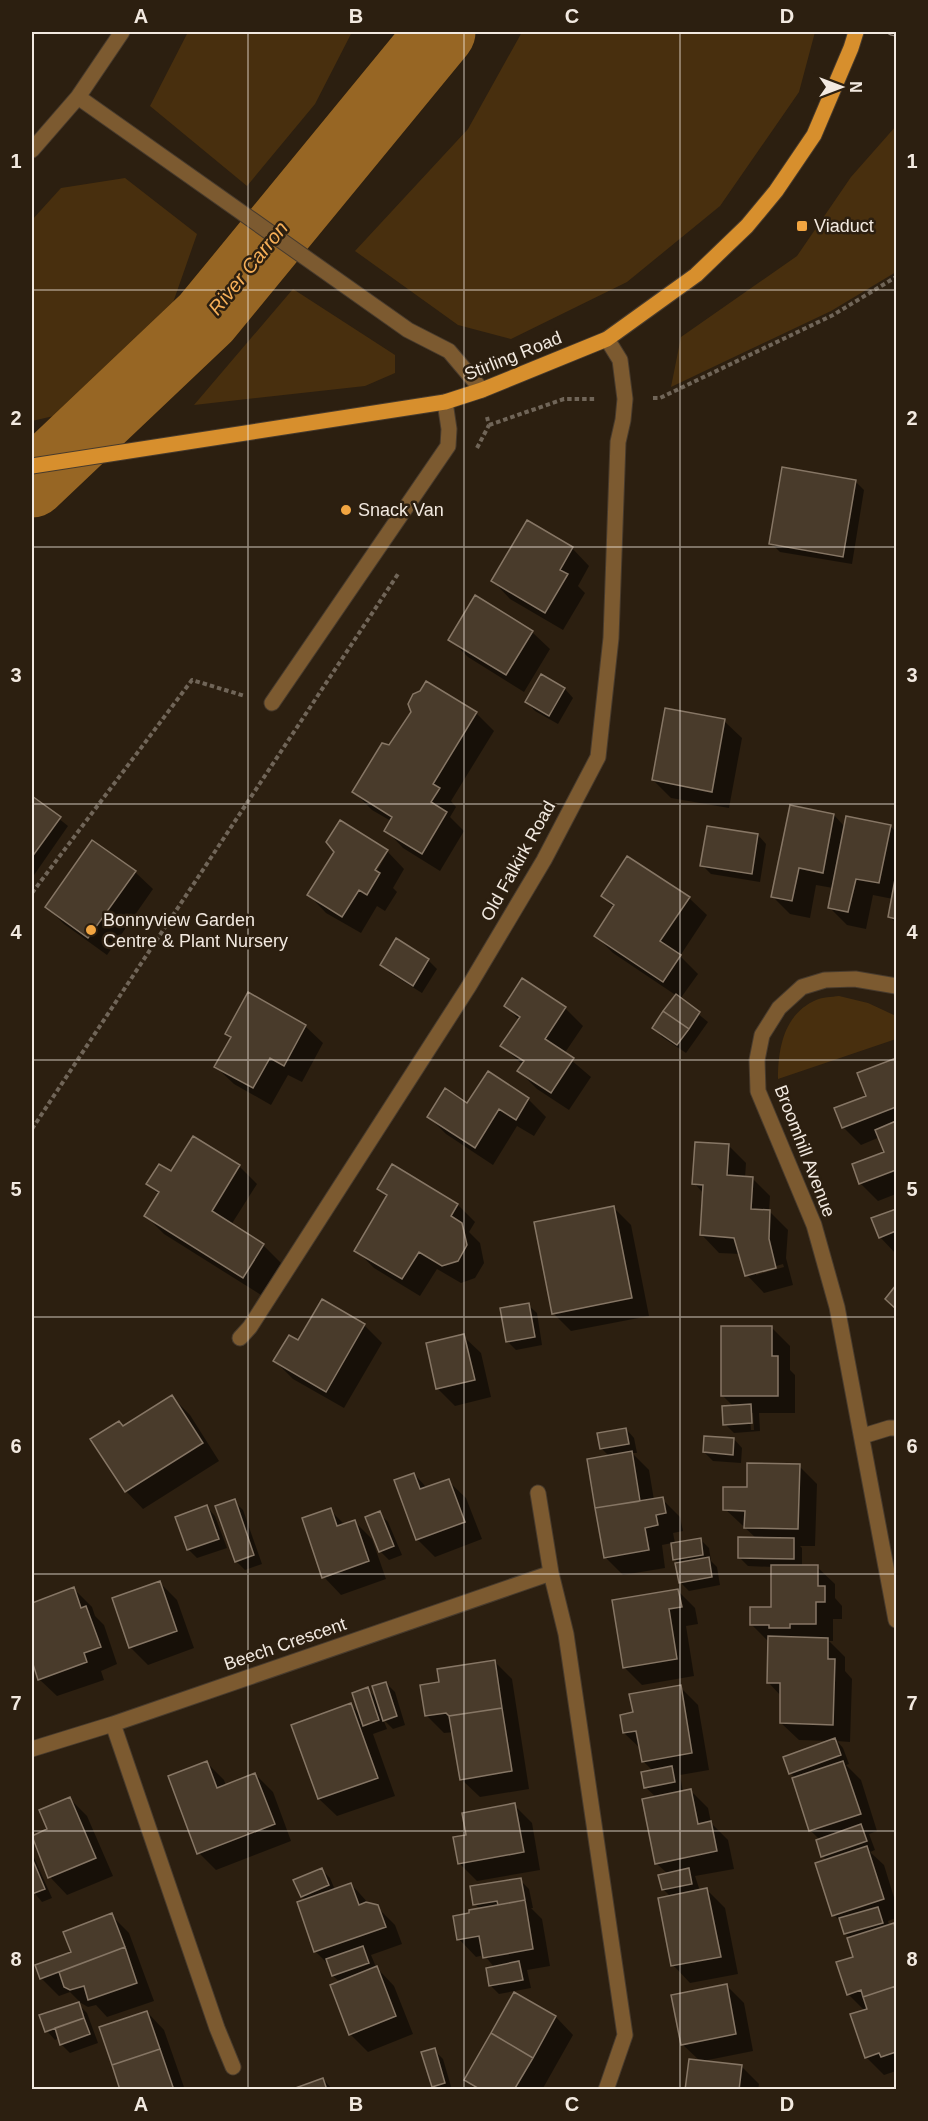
<svg xmlns="http://www.w3.org/2000/svg" width="928" height="2121" font-family="Helvetica,sans-serif">
<style>
.green{fill:#482f0e}
.shadow{fill:#0007;fill-rule:evenodd}
.lines{fill:none;stroke-linecap:round;stroke-linejoin:round}
.river{stroke:#976624;stroke-width:69}
.building{fill:#493b2b;stroke:#867665;stroke-width:1.5}
.lane-casing{stroke:#483b2d;stroke-width:17}
.street-casing{stroke:#483b2d;stroke-width:17}
.primary-casing{stroke:#483b2d;stroke-width:17}
.path{stroke:#706558;stroke-width:4;stroke-dasharray:4.5 3;stroke-linecap:butt}
.lane{stroke:#7c5a30;stroke-width:15}
.street{stroke:#7c5a30;stroke-width:15}
.primary{stroke:#d78f2d;stroke-width:15}
.rail-casing{stroke:#958a7e;stroke-width:7}
.rail{stroke:#2c1f10;stroke-width:4.5;stroke-dasharray:14;stroke-linecap:butt}
.grid{fill:none;stroke:#f2e9e0;stroke-width:1.5;stroke-opacity:0.55}
.poi-dot{fill:#f2a541;stroke:#2c1f10;stroke-width:2}
.labels{text-anchor:middle;stroke-width:5;stroke-linejoin:round;paint-order:stroke}
.poi-label{font-size:18px;fill:#f2e9e0;stroke:#2c1f10;text-anchor:start}
.street-label{font-size:18px;fill:#f2e9e0;stroke:#2c1f10}
.water-label{font-size:20px;font-style:italic;fill:#f6af58;stroke:#2c1f10}
.neatline{fill:none;stroke:#f2e9e0;stroke-width:2}
.grid-label{font-size:20px;text-anchor:middle;font-weight:bold;fill:#f2e9e0}
</style>
<rect width="100%" height="100%" fill="#2c1f10"/>
<path class="green" d="M188,32H352L315,104L247,186L150,106Z
M522,32H815L799,92L720,206L627,282L511,339L458,325L355,251L468,129Z
M896,126V272L831,311L671,387L681,337L797,256L851,177Z
M125,178L197,234L168,317L71,412L32,421V220L61,188Z
M293,289L395,355V373L365,386L194,405Z
M839,996L868,1003L896,1016V1039L778,1079C778,1048 784,1014 816,1000C823,997 831,997 839,996Z"/>
<path class="shadow" d="M855,481L864,490L852,564L780,552L771,543Z
M572,548L589,566L578,586L585,593L563,630L510,599L493,581Z
M532,632L550,649L524,692L468,657L450,639Z
M542,676L565,689L573,698L558,724L535,711L527,702Z
M426,683L476,713L494,731L451,801L456,807L450,817L464,831L440,871L403,848L386,830L391,821L372,810L354,792L390,747L412,712Z
M724,721L742,738L729,808L671,798L653,780Z
M32,797L68,826L32,878Z
M834,815L845,827L890,826L896,832V923L889,916L893,899L873,895L866,929L847,925L829,907L833,888L816,885L810,918L790,914L773,897Z
M758,835L766,844L760,882L711,874L702,865Z
M387,851L404,869L393,888L397,892L385,911L377,906L361,933L326,913L309,895ZM384,853H387L373,878L370,876Z
M135,872L153,889L107,955L64,924L47,907Z
M603,896L689,898L707,915L680,956L698,974L680,999L708,1022L686,1053L662,1037L654,1028L677,996L613,953L596,936L614,908Z
M396,940L428,960L437,969L422,993L390,973L382,965Z
M506,1006L565,1008L583,1026L564,1054L591,1077L569,1110L537,1089L519,1071L523,1065L502,1046L519,1020Z
M305,1026L323,1043L302,1082L288,1075L271,1105L234,1084L216,1067L232,1038L227,1034Z
M896,1059V1194L878,1201L861,1184L854,1165L886,1153L880,1137L861,1145L843,1127L868,1097L859,1074Z
M489,1074L528,1099L546,1117L534,1136L517,1126L493,1165L446,1134L429,1117L468,1105Z
M729,1146L746,1163L745,1178H752L770,1196L769,1211L788,1230L786,1258L793,1285L764,1293L747,1275L741,1254L719,1253L702,1235L704,1194L694,1183ZM783,1264L784,1267L756,1275V1272Z
M239,1166L257,1184L231,1225L263,1245L281,1263L261,1295L164,1234L146,1216L159,1195L148,1184L171,1174Z
M378,1189L458,1205L475,1222L469,1232L480,1243L484,1263L475,1278L461,1283L437,1269L420,1296L374,1268L356,1250L387,1197Z
M613,1207L631,1225L649,1316L571,1331L553,1313Z
M896,1210V1254L880,1237L873,1219Z
M528,1305L537,1313L542,1345L516,1350L507,1341Z
M364,1325L382,1343L344,1408L293,1379L275,1361L298,1343Z
M772,1328L790,1346V1370L795,1375V1413H759L760,1431L734,1433L725,1424L734,1407L722,1395ZM750,1413H753L754,1430H751Z
M463,1336L481,1353L491,1397L455,1406L437,1388Z
M172,1397L190,1415L219,1461L143,1509L126,1491L124,1428Z
M626,1429L634,1438L637,1453H632L649,1470L654,1500L662,1499L680,1517L683,1531L673,1533L675,1543L700,1539L709,1548L711,1561L717,1567L720,1585L689,1591L680,1582L679,1564L675,1559L672,1543L662,1545L665,1568L623,1575L605,1557L609,1456L601,1448Z
M734,1439L742,1448L741,1463L713,1461L704,1452Z
M799,1466L817,1484L815,1546H800L802,1548V1567H817L835,1584V1598L842,1606V1619H833V1641H829L845,1657V1671L852,1679L850,1742L837,1741L843,1748L849,1764L846,1765L861,1780L877,1831L869,1834L875,1850L870,1852L884,1865L896,1904V1918L888,1921L889,1926L893,1924L896,1928V2071L884,2075L866,2057L865,2011L848,1994L855,1957L851,1939L845,1933L843,1924L834,1915L827,1861L823,1856L820,1840L810,1830L796,1778L790,1773L829,1741L799,1740L781,1723V1696L768,1682L769,1642L751,1624L773,1608V1567L748,1566L739,1557L757,1539L725,1509L748,1489Z
M414,1474L427,1488L448,1481L466,1498L482,1539L435,1557L417,1539Z
M234,1501L243,1510L262,1564L245,1570L236,1561Z
M207,1507L215,1516L227,1548L197,1558L188,1549Z
M330,1510L345,1525L354,1521L372,1539L386,1579L341,1595L324,1577Z
M379,1513L388,1522L402,1555L389,1560L380,1551Z
M160,1583L177,1600L194,1648L148,1665L130,1647Z
M74,1589L92,1607L95,1616L104,1625L117,1664L101,1671L104,1680L57,1696L39,1679L32,1657V1604Z
M678,1591L695,1608L698,1624L686,1626L694,1676L642,1685L624,1667Z
M495,1662L512,1679L529,1789L480,1797L462,1780L454,1732L444,1733L426,1715L441,1684Z
M386,1683L395,1692L405,1725L393,1729L383,1719L387,1729L373,1734L395,1796L337,1816L319,1799L293,1726L351,1705L361,1715L367,1689L378,1700Z
M680,1687L698,1705L709,1770L680,1775L683,1792L690,1790L708,1808L711,1823L728,1840L734,1869L695,1876L700,1891L707,1890L725,1908L738,1974L690,1983L673,1965L671,1897L663,1889L668,1874L656,1863V1797L645,1787L653,1771L643,1761L641,1749L624,1733L634,1713Z
M207,1763L224,1780L226,1786L255,1774L273,1792L291,1841L216,1870L199,1853Z
M69,1798L87,1816L113,1876L67,1895L50,1877L32,1837L49,1830Z
M514,1805L532,1823L540,1870L477,1881L459,1863L468,1836Z
M32,1853L52,1898L42,1902L32,1890Z
M321,1869L330,1878L335,1890L351,1884L370,1905L377,1907L395,1925L402,1944L371,1955L376,1967L394,1986L413,2034L368,2052L350,2034L340,1982L333,1976L330,1966L315,1951L306,1901L302,1896Z
M520,1880L529,1889L533,1908H531L542,1919L550,1966L527,1970L531,1988L499,1994L490,1985L495,1968L484,1955L476,1957L459,1939L471,1914L480,1909L475,1904Z
M111,1915L129,1933L154,2001L107,2017L96,2005L88,2007L81,2003L70,1992L59,1996L41,1978L73,1953Z
M727,1986L744,2003L753,2051L703,2061L741,2066L759,2084L758,2090H687L700,2061L682,2044Z
M514,1994L556,2017L573,2035L542,2090H476L466,2079Z
M78,2004L87,2013L98,2043L70,2053L61,2044L60,2038L55,2040L47,2031Z
M147,2012L164,2030L185,2090H122Z
M434,2050L443,2059L452,2090H437L433,2086Z
M323,2079L333,2090H294Z"/>
<g class="lines">
<path class="river" d="M32,483L206,318L441,32"/>
</g>
<path class="building" d="M782,467L856,480L843,557L769,544Z
M527,520L573,547L560,570L568,574L545,613L491,581Z
M475,595L533,631L506,675L448,640Z
M541,674L565,688L549,716L525,702Z
M426,681L477,712L433,784L440,788L431,802L447,812L422,854L384,831L392,817L352,792L382,743L389,745L411,712L408,704L413,694L420,691Z
M665,708L725,719L712,792L652,780Z
M32,796L61,817L32,857Z
M790,805L834,814L823,873L799,868L792,901L771,897Z
M846,816L891,825L879,883L856,879L848,912L828,908Z
M340,820L388,850L375,870L380,873L367,895L359,890L342,917L307,895L334,852L326,842Z
M707,826L758,834L752,874L700,866Z
M92,840L136,871L88,938L45,907Z
M627,856L690,897L660,941L681,955L663,982L594,936L614,905L601,896Z
M896,874V919L888,917Z
M396,938L429,959L413,986L380,965Z
M522,978L566,1007L545,1039L574,1058L551,1093L517,1071L524,1061L500,1046L520,1017L504,1006Z
M248,992L306,1025L284,1066L270,1058L253,1088L214,1067L231,1037L225,1034Z
M676,994L700,1012L689,1029L663,1011Z
M663,1011L689,1029L677,1045L652,1028Z
M896,1058V1107L842,1128L834,1108L866,1096L857,1073Z
M488,1071L529,1098L516,1120L499,1109L475,1148L427,1117L445,1088L467,1103Z
M896,1121V1170L859,1184L852,1164L884,1152L875,1130Z
M193,1136L240,1165L212,1211L264,1244L243,1278L144,1216L159,1192L146,1184L159,1164L171,1171Z
M695,1142L729,1144L727,1175L753,1177L751,1209L770,1210L769,1239L776,1268L745,1276L734,1238L700,1235L703,1185L692,1184Z
M392,1164L458,1204L451,1216L462,1223L467,1245L458,1261L442,1266L419,1252L402,1279L354,1251L387,1195L377,1189Z
M614,1206L632,1298L552,1314L534,1222Z
M896,1209V1231L879,1238L871,1218Z
M896,1285V1309L885,1299Z
M322,1299L365,1324L326,1392L273,1361L289,1335L298,1340Z
M529,1303L535,1337L506,1342L500,1308Z
M721,1326H772V1356H778V1396H721Z
M464,1334L475,1380L436,1389L426,1343Z
M172,1395L203,1443L125,1492L90,1439L119,1421L123,1426Z
M751,1404L752,1423L723,1425L722,1406Z
M626,1428L629,1444L600,1449L597,1433Z
M704,1436L734,1438L733,1455L703,1452Z
M632,1451L640,1501L595,1508L587,1459Z
M747,1463L800,1464L798,1529L744,1528L745,1511L723,1510V1487H747Z
M414,1473L420,1489L449,1479L465,1522L416,1540L394,1480Z
M663,1497L666,1513L656,1515L658,1525L645,1528L649,1550L604,1558L595,1508Z
M235,1499L254,1555L235,1562L215,1506Z
M207,1505L219,1539L187,1550L175,1517Z
M331,1508L337,1526L355,1520L369,1561L322,1578L302,1518Z
M380,1511L394,1546L379,1552L365,1517Z
M738,1537L794,1538V1559L738,1558Z
M701,1538L703,1555L673,1560L671,1543Z
M709,1557L712,1577L679,1583L675,1563Z
M771,1565H818V1586H825V1602H816V1624H790V1628H769V1625H750V1607H771Z
M160,1581L177,1631L129,1648L112,1598Z
M74,1587L81,1608L86,1606L101,1647L84,1653L87,1662L38,1680L32,1661V1603Z
M678,1589L682,1607L669,1609L677,1659L623,1668L612,1600Z
M768,1636L828,1638V1659H835L833,1725L780,1723V1683H767Z
M495,1660L502,1708L449,1716L446,1713L425,1716L420,1685L439,1682L437,1669Z
M386,1682L397,1716L383,1721L372,1686Z
M681,1685L692,1753L642,1762L636,1731L623,1733L620,1715L633,1712L629,1694Z
M368,1687L379,1720L363,1726L352,1693Z
M351,1703L378,1778L318,1799L291,1725Z
M502,1708L512,1771L460,1780L449,1716Z
M835,1738L841,1755L789,1774L783,1757Z
M207,1761L217,1788L255,1773L275,1824L197,1854L168,1776Z
M843,1761L861,1814L809,1831L792,1778Z
M672,1766L675,1782L644,1788L641,1772Z
M691,1789L698,1824L711,1821L717,1851L655,1864L642,1799Z
M70,1797L96,1858L48,1878L32,1836L47,1829L39,1810Z
M515,1803L524,1852L458,1864L453,1837L466,1835L462,1813Z
M861,1824L867,1841L821,1857L816,1840Z
M867,1846L884,1899L832,1916L815,1863Z
M32,1858L45,1889L32,1894Z
M322,1868L329,1885L301,1897L293,1880Z
M689,1868L692,1884L662,1890L658,1875Z
M521,1878L525,1900L498,1905L497,1901L473,1905L470,1886Z
M351,1883L359,1905L366,1902L378,1905L386,1927L314,1952L297,1902Z
M707,1888L721,1957L671,1966L658,1898Z
M525,1900L533,1949L483,1958L479,1936L457,1940L453,1916L469,1913V1910Z
M878,1907L883,1923L844,1934L839,1918Z
M112,1913L125,1947L40,1979L35,1965L71,1952L63,1932Z
M894,1923L896,1931V1986L863,1997L861,1990L847,1995L836,1962L853,1957L847,1938Z
M363,1946L369,1963L332,1976L326,1959Z
M125,1947L137,1983L88,2000L84,1986L70,1990L64,1987L59,1972Z
M519,1961L523,1980L489,1986L486,1968Z
M377,1966L396,2016L349,2035L330,1985Z
M727,1984L736,2034L681,2045L671,1995Z
M896,1986V2052L881,2057L879,2053L865,2058L850,2014L867,2009L863,1997Z
M514,1992L556,2016L533,2058L491,2033Z
M79,2002L84,2018L45,2032L39,2015Z
M147,2011L160,2049L112,2065L99,2027Z
M84,2018L90,2034L60,2045L55,2028Z
M491,2033L533,2058L514,2090H481L464,2080Z
M435,2048L445,2083L432,2087L421,2052Z
M160,2049L174,2090H120L112,2065Z
M689,2059L742,2065L739,2090H685Z
M323,2078L327,2090H290Z"/>
<g class="lines">
<g class="lane-casing">
<path id="lane" d="M272,703L448,446L449,429L445,402"/>
</g>
<g class="street-casing">
<path id="street" d="M78,97L408,330L449,351L482,390
M32,150L78,97L122,32
M896,986L855,979L825,980L802,987L779,1008L762,1035L757,1060L758,1091L814,1225L837,1307L896,1620
M240,1338L250,1327L469,986L544,860L598,757L611,638L618,442L623,420L625,399L620,360L607,339
M863,1436L889,1428H896
M538,1493L551,1573
M113,1724L217,2028L233,2067
M32,1749L113,1724L551,1573L566,1634L625,2035L606,2090"/>
</g>
<g class="primary-casing">
<path id="primary" d="M32,466L445,402L482,390L607,339L696,275L747,226L776,191L814,135L851,48L856,32"/>
</g>
<path class="path" d="M653,398H660L833,315L896,277
M489,425L564,399H597
M477,448L489,425L487,417
M32,893L192,680L245,696
M32,1129L398,574"/>
<use href="#lane" class="lane"/>
<use href="#street" class="street"/>
<use href="#primary" class="primary"/>
<g class="rail-casing">
<path id="rail" d="M891,32L896,33"/>
</g>
<use href="#rail" class="rail"/>
</g>
<path class="grid" d="M248,32V2090M464,32V2090M680,32V2090M32,290H896M32,547H896M32,804H896M32,1060H896M32,1317H896M32,1574H896M32,1831H896"/>
<g class="poi-dot">
<rect x="796" y="220" width="12" height="12" rx="3"/>
<circle cx="346" cy="510" r="6"/>
<circle cx="91" cy="930" r="6"/>
</g>
<g class="labels">
<g class="poi-label">
<text x="814" y="232">Viaduct</text>
<text x="358" y="516">Snack Van</text>
<text x="103" y="926">Bonnyview Garden<tspan x="103" dy="21">Centre &amp; Plant Nursery</tspan></text>
</g>
<g class="street-label">
<text transform="translate(513 356) rotate(-22)" y="6">Stirling Road</text>
<text transform="translate(518 861) rotate(-61)" y="6">Old Falkirk Road</text>
<text transform="translate(805 1151) rotate(69)" y="6">Broomhill Avenue</text>
<text transform="translate(285 1644) rotate(-19)" y="6">Beech Crescent</text>
</g>
<g class="water-label">
<text transform="translate(248 268) rotate(-51)" y="7">River Carron</text>
</g>
</g>
<rect width="928" height="2121" fill="none" stroke="#2c1f10" stroke-width="66"/>
<g transform="translate(841 87) rotate(90)" stroke="#2c1f10" stroke-width="4.5" paint-order="stroke">
<path d="M0-4.5L10 22L0 15L-10 22Z" fill="#f2e9e0"/>
<text y="-9" font-size="16" font-weight="bold" text-anchor="middle" fill="#f2e9e0">N</text>
</g>
<rect x="33" y="33" width="862" height="2055" class="neatline"/>
<g class="grid-label">
<text x="141" y="23">A</text>
<text x="356" y="23">B</text>
<text x="572" y="23">C</text>
<text x="787" y="23">D</text>
<text x="16" y="168">1</text>
<text x="912" y="168">1</text>
<text x="16" y="425">2</text>
<text x="912" y="425">2</text>
<text x="16" y="682">3</text>
<text x="912" y="682">3</text>
<text x="16" y="939">4</text>
<text x="912" y="939">4</text>
<text x="16" y="1196">5</text>
<text x="912" y="1196">5</text>
<text x="16" y="1453">6</text>
<text x="912" y="1453">6</text>
<text x="16" y="1710">7</text>
<text x="912" y="1710">7</text>
<text x="16" y="1966">8</text>
<text x="912" y="1966">8</text>
<text x="141" y="2111">A</text>
<text x="356" y="2111">B</text>
<text x="572" y="2111">C</text>
<text x="787" y="2111">D</text>
</g>
</svg>
